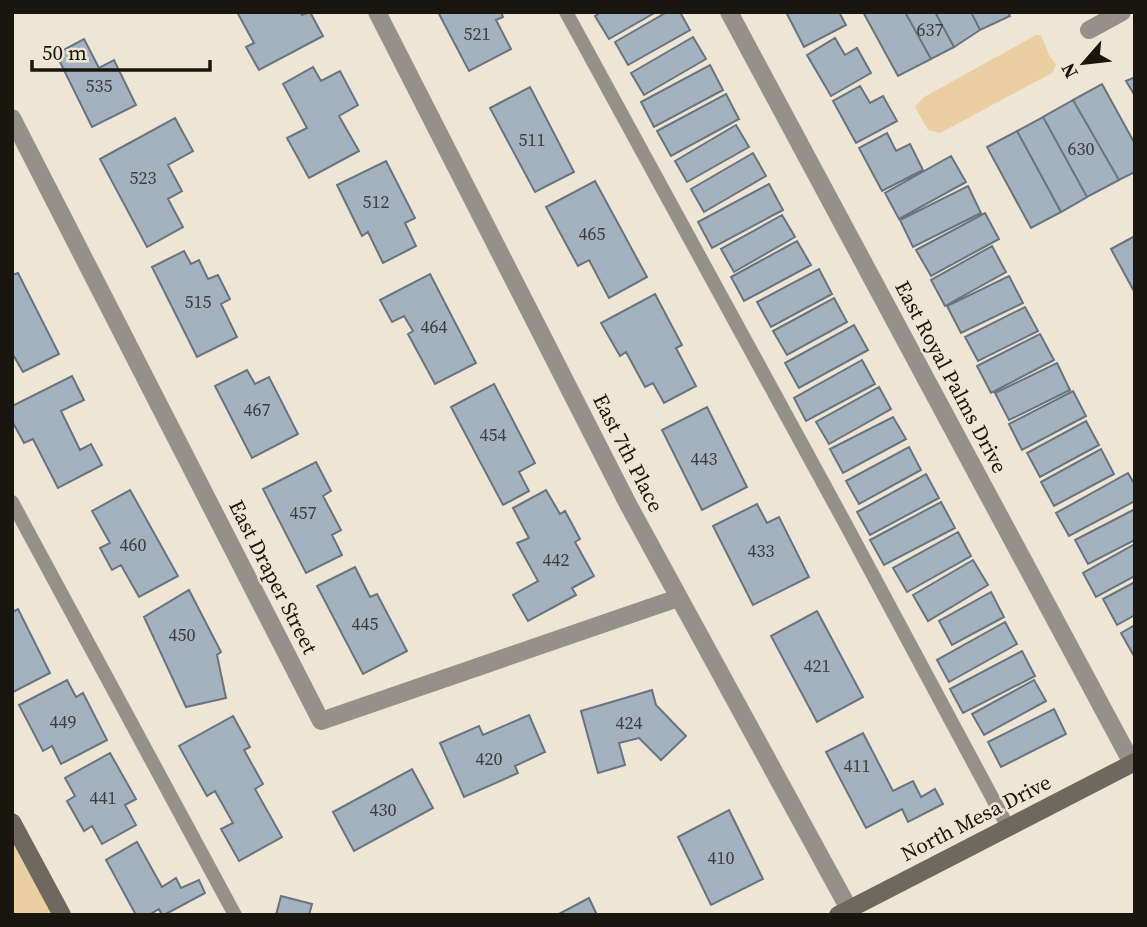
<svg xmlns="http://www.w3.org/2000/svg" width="1147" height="927" font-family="'Source Serif 4',serif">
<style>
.green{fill:#eacfa3}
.building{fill:#a4b1bf;stroke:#687581;stroke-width:2}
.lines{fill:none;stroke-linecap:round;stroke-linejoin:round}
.lane{stroke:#95918a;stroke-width:14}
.street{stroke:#95918a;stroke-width:18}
.secondary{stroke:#6e685e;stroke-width:18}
.labels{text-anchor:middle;stroke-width:5;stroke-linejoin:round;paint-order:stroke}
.number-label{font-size:18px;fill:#3c3d3c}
.street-label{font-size:21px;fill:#191610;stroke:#efe5d4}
</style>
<rect width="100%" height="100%" fill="#efe5d4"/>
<path class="green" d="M1036,35H1041L1049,55L1056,65L1052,73L940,133L928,130L915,107L924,97Z
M12,822L62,915H12Z"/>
<path class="building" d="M237,12H300L302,15L310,12L323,36L259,70L246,47L254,43Z
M438,12H501L503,17L496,20L511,49L469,71Z
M601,12H656L609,39L595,16Z
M667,12H680L690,30L628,65L615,42Z
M786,12H839L846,25L804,47Z
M863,12H905L931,59L898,76Z
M905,12H935L954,47L931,59Z
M935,12H971L980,30L954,47Z
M971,12H1008L1010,16L980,30Z
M693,37L706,59L644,95L631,73Z
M835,38L845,55L857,48L871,73L831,96L807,55Z
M84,39L99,68L114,60L136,105L92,127L56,54Z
M710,65L723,90L654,127L641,102Z
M313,67L321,81L340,71L358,105L339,116L359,151L309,178L287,138L307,128L283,84Z
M1135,77V96L1126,81Z
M1102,84L1135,144V172L1119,180L1073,100Z
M860,86L870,103L883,96L897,121L856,143L833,101Z
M530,87L574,172L535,192L490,108Z
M726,94L739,119L671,156L657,131Z
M1073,100L1119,180L1087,197L1043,117Z
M1043,117L1087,197L1061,212L1017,131Z
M175,118L193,151L168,165L182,191L168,199L183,227L147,247L100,159Z
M736,125L749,147L687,182L675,161Z
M1017,131L1061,212L1031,228L987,147Z
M887,133L896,151L910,144L923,170L882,191L859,148Z
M753,153L766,176L704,212L691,189Z
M951,156L966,182L899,219L885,193Z
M386,161L415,218L405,223L416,246L383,263L368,232L362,236L337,185Z
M595,181L647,277L609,298L589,260L578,266L546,207Z
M769,184L783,210L712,248L698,222Z
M968,186L981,213L913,247L900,220Z
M985,213L999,239L931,276L916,250Z
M782,215L795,237L734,272L721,249Z
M1135,236V293L1111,249Z
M797,241L811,265L744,301L731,277Z
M992,246L1006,272L945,306L931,280Z
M184,251L191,264L199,260L208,279L218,275L230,299L221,304L237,337L197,357L152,267Z
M819,269L832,294L771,327L757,302Z
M18,273L59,354L23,372L12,353V275Z
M430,274L476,363L435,384L408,334L413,331L404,316L392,322L380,300Z
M1009,276L1023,303L961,333L947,306Z
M655,294L682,345L676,348L696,386L664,403L653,383L645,387L626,352L620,356L601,323Z
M834,298L847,322L787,355L773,331Z
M1025,307L1038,331L978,361L965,337Z
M854,325L868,350L799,388L785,363Z
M1040,334L1054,360L991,393L977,366Z
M862,360L875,384L806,421L794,398Z
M1057,363L1070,390L1009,420L995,393Z
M247,370L255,384L269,377L298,434L252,458L215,386Z
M72,376L84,400L61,411L80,450L91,444L102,465L58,488L33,439L24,443L12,421V406Z
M494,384L535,463L519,472L529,491L503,505L451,407Z
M879,387L891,409L829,444L816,422Z
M1073,391L1086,416L1022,450L1009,424Z
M707,407L747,487L702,510L662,430Z
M893,417L906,439L843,473L830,449Z
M1086,421L1099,445L1040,477L1027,453Z
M909,447L921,470L859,504L846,481Z
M1101,449L1114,474L1054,506L1041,482Z
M316,462L331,491L323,496L341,530L332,535L342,555L306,573L263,489Z
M1128,473L1135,485V501L1069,536L1056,513Z
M926,474L939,498L870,535L857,512Z
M130,490L178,576L139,597L121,565L112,570L100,548L110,543L92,511Z
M546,490L560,514L565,511L580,539L575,542L594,576L572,588L576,595L528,621L513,595L538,581L517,543L529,538L513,508Z
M941,502L955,528L884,565L870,540Z
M757,504L767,523L779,517L809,577L753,605L713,526Z
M1135,509V540L1088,564L1075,540Z
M958,532L971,556L907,592L893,568Z
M1135,544V576L1096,597L1083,573Z
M973,560L988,585L928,621L913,595Z
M355,567L370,597L377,594L407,651L363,674L317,586Z
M1135,582V615L1117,625L1103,599Z
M189,590L221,652L217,655L226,698L186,707L144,617Z
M991,592L1004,617L952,645L939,621Z
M18,609L50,673L13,692L12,612Z
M817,611L863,697L817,722L771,636Z
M1005,622L1017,644L949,682L937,660Z
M1135,625V656H1134L1121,633Z
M1022,651L1035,676L963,713L950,689Z
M67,680L76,697L83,693L107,740L61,764L52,746L43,751L19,705Z
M1034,680L1046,701L984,735L972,714Z
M652,690L656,705L686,736L661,760L639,738L619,743L625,765L598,773L581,711Z
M1054,709L1066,734L1001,767L988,742Z
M529,715L545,752L515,766L518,773L464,797L440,743L479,726L483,735Z
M233,716L250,747L244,750L263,784L255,789L282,837L239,861L221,829L233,823L215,791L207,796L179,746Z
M863,733L893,791L913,781L921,797L935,789L943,804L908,822L902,809L866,828L826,752Z
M110,753L136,799L125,805L136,825L102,844L92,826L84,831L67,801L75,796L65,778Z
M412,769L433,808L354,851L333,812Z
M729,810L763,879L711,905L678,837Z
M137,842L162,887L176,878L181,888L199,880L205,893L164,915H162L159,909L149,915H136L106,860Z
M281,896L312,904L309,915H276Z
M589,898L597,915H557Z"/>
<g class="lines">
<path class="lane" d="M566,12L845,523L1008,827
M12,502L235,915"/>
<path class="street" d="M377,12L629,506L849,909
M729,12L1132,763
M1089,30L1122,12
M12,118L321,721L678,598"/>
<path class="secondary" d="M12,822L62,915
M838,915L1135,762"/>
</g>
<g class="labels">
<g class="number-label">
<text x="930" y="36">637</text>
<text x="477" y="40">521</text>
<text x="99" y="92">535</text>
<text x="532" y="146">511</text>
<text x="1081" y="155">630</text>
<text x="143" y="184">523</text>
<text x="376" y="208">512</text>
<text x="592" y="240">465</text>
<text x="198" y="308">515</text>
<text x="434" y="333">464</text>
<text x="257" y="416">467</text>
<text x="493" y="441">454</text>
<text x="704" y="465">443</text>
<text x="303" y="519">457</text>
<text x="133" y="551">460</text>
<text x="761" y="557">433</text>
<text x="556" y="566">442</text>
<text x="365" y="630">445</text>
<text x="182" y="641">450</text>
<text x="817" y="672">421</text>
<text x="63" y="728">449</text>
<text x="629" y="729">424</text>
<text x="489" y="765">420</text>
<text x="857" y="772">411</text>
<text x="103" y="804">441</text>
<text x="383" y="816">430</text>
<text x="721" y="864">410</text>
</g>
<g class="street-label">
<text transform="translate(951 377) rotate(62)" y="7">East Royal Palms Drive</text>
<text transform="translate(628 453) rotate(63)" y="7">East 7th Place</text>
<text transform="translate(273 577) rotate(63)" y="7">East Draper Street</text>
<text transform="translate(976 818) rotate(-27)" y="7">North Mesa Drive</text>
</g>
</g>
<rect width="1147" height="927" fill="none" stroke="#191610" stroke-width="28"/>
<g transform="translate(1084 63) rotate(242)" stroke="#efe5d4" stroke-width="5" paint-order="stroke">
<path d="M0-5L12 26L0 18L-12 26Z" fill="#191610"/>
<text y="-10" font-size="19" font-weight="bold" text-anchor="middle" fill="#191610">N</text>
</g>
<path d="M32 60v10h178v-10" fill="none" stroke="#191610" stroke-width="3.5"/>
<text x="42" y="60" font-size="21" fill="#191610" stroke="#efe5d4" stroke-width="5" paint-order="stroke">50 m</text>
</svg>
